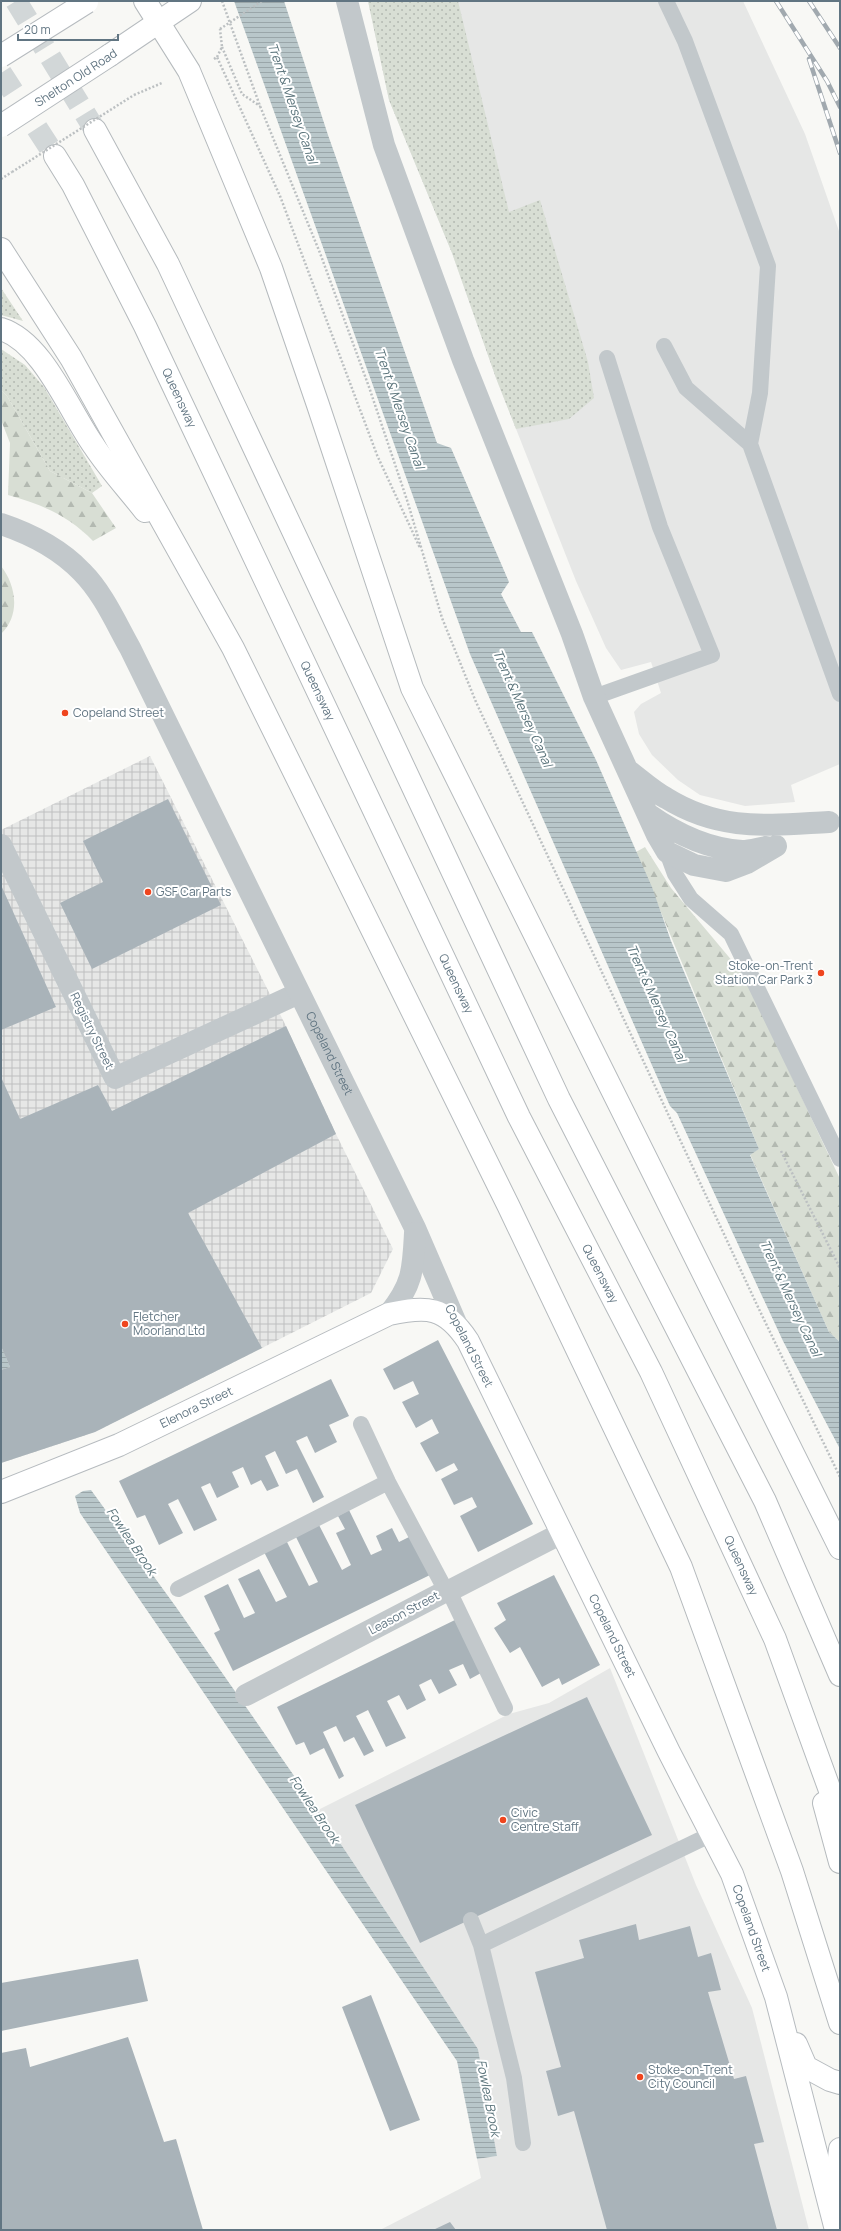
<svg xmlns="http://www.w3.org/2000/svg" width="841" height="2231" font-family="Manrope,sans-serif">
<defs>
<pattern id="industrial-grid" width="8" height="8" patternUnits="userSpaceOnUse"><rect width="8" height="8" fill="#e6e7e6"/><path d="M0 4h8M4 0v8" fill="none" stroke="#bec0c0"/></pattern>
<pattern id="grass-dots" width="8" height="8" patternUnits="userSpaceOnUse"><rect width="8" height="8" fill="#d8ded4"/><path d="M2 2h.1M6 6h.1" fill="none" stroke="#b3b9b1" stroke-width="1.8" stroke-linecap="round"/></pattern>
<pattern id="forest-firs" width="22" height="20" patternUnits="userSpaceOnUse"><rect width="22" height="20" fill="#d8ded4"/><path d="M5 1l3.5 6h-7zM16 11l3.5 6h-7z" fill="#b3b9b1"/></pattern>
<pattern id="water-rules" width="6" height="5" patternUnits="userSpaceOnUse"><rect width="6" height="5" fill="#b9c7ca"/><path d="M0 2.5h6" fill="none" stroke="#9aa6a9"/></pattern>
</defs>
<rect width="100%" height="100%" fill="#f8f8f5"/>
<path fill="#e6e7e6" d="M 368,1 L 743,1 L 805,134 L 840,234 L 840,764 L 791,785 L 795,802 L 745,806 L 700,795 L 678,780 L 652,755 L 639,734 L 634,712 L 641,704 L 661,693 L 651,662 L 621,670 L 606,648 L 576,581 L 496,378 L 452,253 L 389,100 Z
M 610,1668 L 696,1885 L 752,2008 L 809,2230 L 380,2230 L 481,2178 L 477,2159 L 497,2156 L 478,2049 L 318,1810 L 509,1714 L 549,1703 Z"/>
<path fill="url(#industrial-grid)" d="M 150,756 L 286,1026 L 336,1134 L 393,1249 L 371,1293 L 95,1432 L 1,1463 L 1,830 Z"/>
<path fill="url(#grass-dots)" d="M 368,1 L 458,1 L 509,212 L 540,200 L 588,362 L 594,398 L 569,419 L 516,429 L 496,378 L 452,253 L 389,100 Z
M 1,288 L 23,321 L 1,315 Z
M 1,349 L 25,365 L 44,387 L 102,486 L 92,493 L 50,471 L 7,396 L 1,390 Z"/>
<path fill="url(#forest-firs)" d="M 1,390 L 7,396 L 50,471 L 92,493 L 116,528 L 93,541 C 69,516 41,504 8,495 L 10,443 L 1,420 Z
M 1,566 C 16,585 21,615 1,634 Z
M 645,847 L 671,888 L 744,975 L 840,1179 L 840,1342 L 829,1332 L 750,1154 L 759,1149 L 636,852 Z"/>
<path fill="url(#water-rules)" d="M 234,1 L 284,1 L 328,135 L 437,443 L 451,448 L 509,582 L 501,594 L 521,632 L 532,632 L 596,760 L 652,887 L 671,941 L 759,1149 L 750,1155 L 829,1332 L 840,1342 L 840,1449 L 783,1341 L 677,1113 L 670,1106 L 470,654 Z
M 1,1346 L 10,1367 L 1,1370 Z
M 91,1490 L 176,1607 L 318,1810 L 478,2049 L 497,2156 L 477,2159 L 457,2061 L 80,1513 L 75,1496 L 83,1491 Z"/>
<path fill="#a9b3b9" d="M 168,799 L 221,905 L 92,969 L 60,903 L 103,882 L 83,841 Z
M 1,885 L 56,1007 L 1,1030 Z
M 286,1026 L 336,1134 L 188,1213 L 262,1348 L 95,1432 L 1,1463 L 1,1370 L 10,1367 L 1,1346 L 1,1077 L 20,1119 L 98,1085 L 112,1111 Z
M 438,1340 L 533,1524 L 478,1552 L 460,1516 L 477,1507 L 472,1497 L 454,1505 L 441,1479 L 458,1470 L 454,1463 L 436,1472 L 420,1443 L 439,1433 L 432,1419 L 416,1428 L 402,1402 L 419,1394 L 413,1381 L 394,1390 L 383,1369 Z
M 331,1379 L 349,1416 L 329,1425 L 337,1442 L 315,1453 L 307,1436 L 296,1441 L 324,1497 L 313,1503 L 297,1469 L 286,1474 L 275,1451 L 265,1456 L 279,1486 L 267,1491 L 261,1480 L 251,1485 L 243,1467 L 232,1472 L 239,1487 L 217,1498 L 210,1483 L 201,1487 L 217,1520 L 194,1531 L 178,1499 L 168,1504 L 183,1533 L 159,1545 L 145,1515 L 137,1518 L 119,1481 Z
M 349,1510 L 371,1555 L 382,1550 L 376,1536 L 392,1528 L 399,1542 L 411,1536 L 430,1575 L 233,1671 L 214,1633 L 220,1630 L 204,1596 L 228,1584 L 244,1618 L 255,1613 L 238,1579 L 259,1569 L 276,1602 L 287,1597 L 264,1552 L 286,1540 L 309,1586 L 318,1582 L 296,1537 L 319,1525 L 342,1570 L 351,1565 L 336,1533 L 345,1529 L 338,1516 Z
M 554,1575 L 600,1665 L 562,1685 L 559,1678 L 542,1687 L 520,1647 L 510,1653 L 494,1628 L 506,1620 L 497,1603 Z
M 459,1618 L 481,1673 L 470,1679 L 463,1664 L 449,1670 L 457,1685 L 439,1694 L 431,1679 L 419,1685 L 426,1700 L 407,1710 L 399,1695 L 387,1701 L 406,1738 L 386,1747 L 368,1710 L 356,1716 L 374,1751 L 364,1756 L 354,1737 L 344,1742 L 336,1726 L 323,1732 L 344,1776 L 339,1779 L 324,1748 L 310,1755 L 304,1742 L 296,1745 L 277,1707 Z
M 587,1697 L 652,1835 L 420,1943 L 355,1805 Z
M 636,1924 L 639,1940 L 690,1926 L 698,1957 L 711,1953 L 721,1990 L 708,1992 L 734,2079 L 746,2076 L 764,2142 L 754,2144 L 777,2230 L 607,2230 L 574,2111 L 558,2116 L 546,2071 L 561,2067 L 535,1972 L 584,1958 L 579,1940 Z
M 138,1959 L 148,2001 L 1,2031 L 1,1983 Z
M 371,1995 L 420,2120 L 390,2131 L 342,2007 Z
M 128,2037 L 164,2142 L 176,2139 L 203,2230 L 1,2230 L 1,2053 L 26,2048 L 30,2067 Z
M 450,2222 L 456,2230 L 433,2230 Z"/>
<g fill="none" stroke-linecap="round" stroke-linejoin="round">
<path stroke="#d2d7d8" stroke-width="22" stroke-dasharray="22 11" stroke-linecap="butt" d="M 16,1 L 95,130
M 1,73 L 55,156"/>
<g stroke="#b6bbbf" stroke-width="24">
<g id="primary">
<path d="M 110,55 L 190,1"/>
<path id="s2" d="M 1,1492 L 119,1445 L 389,1314 C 427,1306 445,1306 468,1341 L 669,1752 L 732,1874 L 776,1997 L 836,2230"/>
<path d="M 796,2044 L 806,2067 L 830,2080 L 840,2083"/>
<path d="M 838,2203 L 837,2178 L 840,2149"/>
</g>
</g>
<g stroke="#b5babd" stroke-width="24">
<g id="trunk">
<path d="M 145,1 L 189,71 L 271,268 L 318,405 L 412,688 L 840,1548"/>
<path d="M 95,130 L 168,264 L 559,1099 L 765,1501 L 840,1675"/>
<path id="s3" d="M 55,156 L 73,185 L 145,326 L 519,1117 L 651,1372 L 775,1639 L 840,1818"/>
<path d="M 1,249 L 71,358 L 233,648 L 508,1205 L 681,1567 L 792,1871 L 840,2023"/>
<path d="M 1,329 C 43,342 69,411 94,446 C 109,469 128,489 145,511"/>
<path d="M 824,1803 L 840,1862"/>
</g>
</g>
<path stroke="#bcc0c2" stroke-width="2.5" stroke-dasharray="2 2" stroke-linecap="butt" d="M 222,1 L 260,106 L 320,253 L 369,387 L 407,500 L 442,618 L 476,702 L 757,1305 L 840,1477
M 222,47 L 242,94 L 260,106
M 217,57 L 222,47 L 220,29
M 214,59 L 217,57 L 280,196 L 377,455 L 420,548
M 134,95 L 162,83
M 1,179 L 12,172
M 781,1151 L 840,1268"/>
<path stroke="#c2c8cb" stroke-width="16" d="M 666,1 L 685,41 L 768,266 L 760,393 L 750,444
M 664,346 L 686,388 L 750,444 L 840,694
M 594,697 L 712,655 L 660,527 L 607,358
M 667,852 L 675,874 L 691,899 L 731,934 L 840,1159
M 361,1424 L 388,1482 L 446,1591
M 178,1589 L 388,1482
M 449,1591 L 505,1708
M 471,1920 L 481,1945 L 514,2078 L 523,2143
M 481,1945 L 712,1834"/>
<path stroke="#c2c8cb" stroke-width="22" d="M 347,1 L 384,145 L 463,360 L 572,634 L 594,697 L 657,835 L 667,852 L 694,865 L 726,871 L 747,863 L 776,846
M 629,771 C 641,780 653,791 666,798 C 721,832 768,825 829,822
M 648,814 C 675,833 708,849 742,851 C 750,851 759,848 766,847
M 1,845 L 115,1078 L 299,993
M 246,1695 L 446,1591 L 449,1591 L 562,1533"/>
<g stroke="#c2c8cb" stroke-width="22">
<path id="s1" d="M 1,524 C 31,534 60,549 82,572 C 103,593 116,623 130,648 L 415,1228 L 456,1323"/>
<path d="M 389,1314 C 413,1284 413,1270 415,1233"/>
</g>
<use href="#primary" stroke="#fff" stroke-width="22"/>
<use href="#trunk" stroke="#fff" stroke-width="22"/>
<g stroke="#a1a9af" stroke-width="4.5">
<path id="rail" d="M 776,1 L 827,81 L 840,107
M 809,1 L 840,48
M 809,59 L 840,153"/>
</g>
<use href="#rail" stroke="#fff" stroke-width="3" stroke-dasharray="9" stroke-linecap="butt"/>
<g stroke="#b6bbbf" stroke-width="24" stroke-linecap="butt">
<path id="primary-bridge" d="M 1,56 L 87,2
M 1,126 L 110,55"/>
</g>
<path stroke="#bcc0c2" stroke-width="2.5" stroke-dasharray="2 2" stroke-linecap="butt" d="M 220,29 L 262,1
M 12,172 L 134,95"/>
<use href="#primary-bridge" stroke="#fff" stroke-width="22"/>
</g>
<g fill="#ef451e" stroke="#fff" stroke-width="1.5">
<circle cx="65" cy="713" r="4"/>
<circle cx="148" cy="892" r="4"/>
<circle cx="821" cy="973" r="4"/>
<circle cx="125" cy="1324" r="4"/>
<circle cx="503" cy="1820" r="4"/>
<circle cx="640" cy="2077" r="4"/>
</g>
<g text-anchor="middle" stroke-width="4" stroke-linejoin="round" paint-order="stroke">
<g font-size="12" fill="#617582" stroke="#fff">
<text transform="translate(76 78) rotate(-33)" y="4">Shelton Old Road</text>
<text dy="4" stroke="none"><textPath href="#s3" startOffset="272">Queensway</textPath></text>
<text dy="4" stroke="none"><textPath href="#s3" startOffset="596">Queensway</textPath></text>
<text dy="4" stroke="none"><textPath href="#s3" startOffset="920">Queensway</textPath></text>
<text transform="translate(92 1031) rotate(64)" y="4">Registry Street</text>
<text dy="4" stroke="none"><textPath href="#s1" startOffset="637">Copeland Street</textPath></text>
<text dy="4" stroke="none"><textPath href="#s3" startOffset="1244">Queensway</textPath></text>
<text transform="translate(469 1346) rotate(63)" y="4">Copeland Street</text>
<text dy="4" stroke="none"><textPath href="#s2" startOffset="213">Elenora Street</textPath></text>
<text dy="4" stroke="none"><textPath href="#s3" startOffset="1568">Queensway</textPath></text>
<text transform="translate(404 1613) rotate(-28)" y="4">Leason Street</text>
<text dy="4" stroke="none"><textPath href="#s2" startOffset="847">Copeland Street</textPath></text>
<text dy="4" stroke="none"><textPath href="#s2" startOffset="1171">Copeland Street</textPath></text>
</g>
<g font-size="12" fill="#617582" stroke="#fff" text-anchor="start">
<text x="73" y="717">Copeland Street</text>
<text x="156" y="896">GSF Car Parts</text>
<text x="813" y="970" text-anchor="end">Stoke-on-Trent<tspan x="813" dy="14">Station Car Park 3</tspan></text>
<text x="133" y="1321">Fletcher<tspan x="133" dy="14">Moorland Ltd</tspan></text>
<text x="511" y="1817">Civic<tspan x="511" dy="14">Centre Staff</tspan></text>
<text x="648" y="2074">Stoke-on-Trent<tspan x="648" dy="14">City Council</tspan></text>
</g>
<g font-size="13" font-style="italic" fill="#5c757c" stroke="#fff">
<text transform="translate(293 103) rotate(71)" y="5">Trent &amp; Mersey Canal</text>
<text transform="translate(400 408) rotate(71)" y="5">Trent &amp; Mersey Canal</text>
<text transform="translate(523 708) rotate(66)" y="5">Trent &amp; Mersey Canal</text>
<text transform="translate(657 1003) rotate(66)" y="5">Trent &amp; Mersey Canal</text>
<text transform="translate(791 1298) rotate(65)" y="5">Trent &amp; Mersey Canal</text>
<text transform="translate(132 1541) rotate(56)" y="5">Fowlea Brook</text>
<text transform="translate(315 1809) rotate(56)" y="5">Fowlea Brook</text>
<text transform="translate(489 2098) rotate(79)" y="5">Fowlea Brook</text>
</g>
</g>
<rect width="841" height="2231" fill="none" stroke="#617582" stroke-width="4"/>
<path d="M18 34v6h100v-6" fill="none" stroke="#617582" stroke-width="2"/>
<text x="24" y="34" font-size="12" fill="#617582" stroke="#ffffff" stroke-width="3" paint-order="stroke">20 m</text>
</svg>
